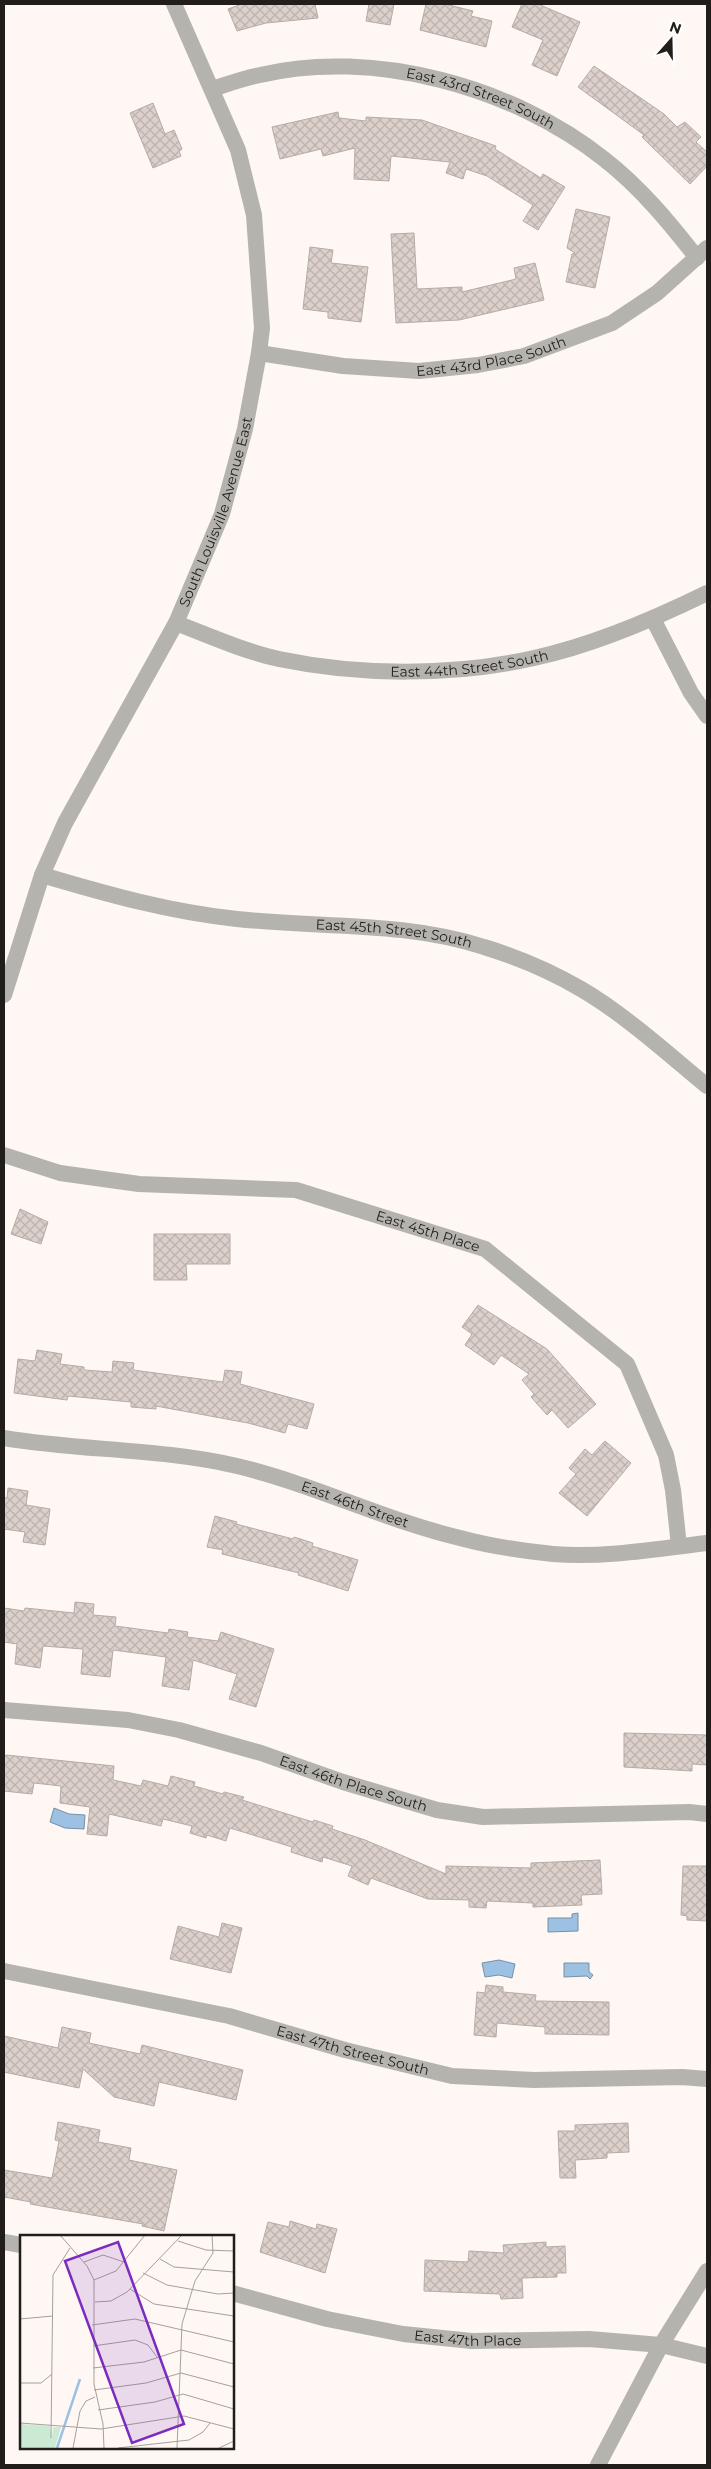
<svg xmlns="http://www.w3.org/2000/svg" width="711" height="2469" font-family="Montserrat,sans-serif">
<defs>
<pattern id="building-cross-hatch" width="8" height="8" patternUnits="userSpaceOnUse" patternTransform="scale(1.25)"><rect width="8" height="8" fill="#dcd0cb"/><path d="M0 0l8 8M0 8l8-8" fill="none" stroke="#bcb2ae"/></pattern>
</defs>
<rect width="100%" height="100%" fill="#fef7f3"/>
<path fill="#9cc1e2" stroke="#7790a6" d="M 54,1808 L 69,1814 L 85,1815 L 84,1829 L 65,1828 L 50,1822 Z
M 578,1913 L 578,1931 L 548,1932 L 548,1918 L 572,1918 L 572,1914 Z
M 499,1960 L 515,1964 L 512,1978 L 499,1975 L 485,1977 L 482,1963 Z
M 564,1963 L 589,1963 L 589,1972 L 593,1975 L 590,1979 L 587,1976 L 564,1977 Z"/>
<path fill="url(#building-cross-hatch)" stroke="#b6aba5" d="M 242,4 L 315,4 L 318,18 L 266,23 L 237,31 L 228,9 Z
M 369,4 L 394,4 L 390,25 L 366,21 Z
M 426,4 L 445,4 L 473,11 L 471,16 L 492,21 L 486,47 L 420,30 Z
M 522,4 L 538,4 L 580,22 L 557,76 L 532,65 L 543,40 L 512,27 Z
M 594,66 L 664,114 L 677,127 L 685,122 L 701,137 L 696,142 L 707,152 L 707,166 L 690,184 L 642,137 L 644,135 L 578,87 Z
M 153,103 L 165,134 L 174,130 L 182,149 L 179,151 L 181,156 L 153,168 L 130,113 Z
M 338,112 L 339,118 L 366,121 L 366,117 L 422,120 L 496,146 L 495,149 L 541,178 L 543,174 L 565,187 L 538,230 L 523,221 L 533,205 L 487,176 L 466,169 L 463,179 L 446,173 L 450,162 L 391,156 L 389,181 L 354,179 L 355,148 L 323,156 L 321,149 L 280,159 L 272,127 Z
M 576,209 L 610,217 L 595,288 L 566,282 L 572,254 L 575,253 L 567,248 Z
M 414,233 L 417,289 L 462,287 L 462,292 L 516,279 L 514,268 L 535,263 L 544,300 L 459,320 L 396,323 L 391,234 Z
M 310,247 L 333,250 L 331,263 L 368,267 L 361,322 L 328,318 L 328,312 L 303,309 Z
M 20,1209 L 48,1222 L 41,1244 L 11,1234 Z
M 154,1234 L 230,1234 L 230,1264 L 186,1264 L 187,1280 L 154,1280 Z
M 478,1305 L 547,1349 L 596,1404 L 568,1428 L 552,1410 L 547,1415 L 531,1397 L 534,1394 L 522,1380 L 529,1374 L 501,1355 L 494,1365 L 465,1345 L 472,1334 L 462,1327 Z
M 37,1350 L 62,1354 L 60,1364 L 84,1367 L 84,1370 L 112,1372 L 113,1361 L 134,1363 L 133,1370 L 223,1382 L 225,1370 L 242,1372 L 240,1384 L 314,1404 L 307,1429 L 288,1424 L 285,1433 L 248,1423 L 156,1406 L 156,1409 L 131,1407 L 131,1402 L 68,1396 L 67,1400 L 14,1393 L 18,1359 L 35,1361 Z
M 605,1441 L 631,1463 L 587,1516 L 559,1493 L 576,1474 L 569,1468 L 585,1449 L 592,1455 Z
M 8,1488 L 28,1491 L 26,1505 L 50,1509 L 45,1545 L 23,1542 L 25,1532 L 4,1529 L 4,1498 L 7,1498 Z
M 215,1516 L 237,1522 L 236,1524 L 293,1539 L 294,1537 L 313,1543 L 312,1546 L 358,1560 L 348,1591 L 298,1575 L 299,1573 L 222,1554 L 223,1550 L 207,1547 Z
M 75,1602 L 94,1604 L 93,1615 L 116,1617 L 115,1626 L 168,1633 L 169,1629 L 188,1632 L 187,1637 L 218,1641 L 221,1632 L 274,1649 L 256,1707 L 229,1699 L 237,1674 L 193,1660 L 189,1690 L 162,1686 L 166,1657 L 113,1650 L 110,1677 L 81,1674 L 83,1649 L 43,1646 L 40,1668 L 15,1664 L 17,1644 L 4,1642 L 4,1608 L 24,1611 L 25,1608 L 74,1613 Z
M 624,1733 L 707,1735 L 707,1765 L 692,1764 L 692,1771 L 624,1767 Z
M 6,1755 L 114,1766 L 113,1780 L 141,1786 L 143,1780 L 168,1786 L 171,1776 L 195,1782 L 194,1786 L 223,1794 L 224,1792 L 244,1797 L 242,1800 L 313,1822 L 314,1820 L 333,1826 L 332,1829 L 365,1840 L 446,1874 L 446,1866 L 531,1868 L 531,1863 L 600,1860 L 602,1894 L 581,1895 L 582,1905 L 533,1907 L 533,1903 L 487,1901 L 486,1908 L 469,1907 L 469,1900 L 428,1899 L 371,1878 L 368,1885 L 348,1876 L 352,1866 L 323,1857 L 322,1862 L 291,1852 L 292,1847 L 230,1828 L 226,1841 L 207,1835 L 206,1838 L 190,1833 L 192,1826 L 163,1819 L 161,1826 L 109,1814 L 107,1836 L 87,1834 L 90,1807 L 60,1803 L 61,1786 L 34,1783 L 32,1794 L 4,1791 L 4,1757 Z
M 683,1866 L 706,1866 L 707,1921 L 687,1920 L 687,1916 L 681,1915 Z
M 222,1923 L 242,1928 L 231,1973 L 170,1959 L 178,1926 L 219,1937 Z
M 486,1985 L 503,1987 L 503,1992 L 536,1995 L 535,2001 L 609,2002 L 609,2035 L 545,2034 L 545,2027 L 497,2023 L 496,2037 L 474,2035 L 477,1992 L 485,1993 Z
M 62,2027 L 91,2033 L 89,2043 L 140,2054 L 142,2045 L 243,2070 L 236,2100 L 159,2082 L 154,2106 L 114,2097 L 83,2069 L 79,2088 L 4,2072 L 4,2036 L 58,2048 Z
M 58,2122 L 100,2130 L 98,2142 L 131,2148 L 129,2160 L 177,2170 L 164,2231 L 142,2226 L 143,2224 L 30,2204 L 31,2202 L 4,2197 L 4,2170 L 52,2178 L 59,2141 L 55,2140 Z
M 628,2123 L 629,2152 L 607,2153 L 607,2158 L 575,2160 L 576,2178 L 560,2178 L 558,2131 L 575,2131 L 575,2125 Z
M 290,2221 L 316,2229 L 317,2224 L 337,2229 L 325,2273 L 260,2252 L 268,2222 L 289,2227 Z
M 546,2242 L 546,2247 L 565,2246 L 566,2273 L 557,2273 L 557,2277 L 522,2278 L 523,2298 L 501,2299 L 500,2294 L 424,2291 L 425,2260 L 468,2262 L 469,2251 L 504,2253 L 503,2245 Z"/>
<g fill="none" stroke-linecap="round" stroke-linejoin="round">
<g stroke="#b4b3ae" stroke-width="16">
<path id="s1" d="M 212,89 C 228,84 244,78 260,75 C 373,48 514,87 604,159 C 640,187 669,222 697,258"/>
<path id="s2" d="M 259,353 L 343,366 L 419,371 L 478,365 L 524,356 L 612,323 L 657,293 L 707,248"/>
<path d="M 653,619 L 691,693 L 707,716"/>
<path id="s3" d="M 176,623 C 210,636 243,651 279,659 C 360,676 454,676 534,658 C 594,645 652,620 707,593"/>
<path id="s4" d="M 42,875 C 106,894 170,912 237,919 C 319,928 405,921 484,947 C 517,957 552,972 581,989 C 624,1014 668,1054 707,1086"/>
<path id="s5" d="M 4,995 L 42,875 L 65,823 L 176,623 L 222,514 L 245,429 L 259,353 L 262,328 L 254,215 L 238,150 L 174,4"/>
<path id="s6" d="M 4,1155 L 60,1173 L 139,1184 L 296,1190 L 485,1249 L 627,1364 L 666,1455 L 673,1490 L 679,1546"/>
<path id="s7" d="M 4,1438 C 81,1451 160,1448 237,1466 C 313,1484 384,1520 460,1538 C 490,1546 522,1551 553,1554 C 604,1558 657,1549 707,1543"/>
<path id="s8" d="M 4,1710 L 128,1720 L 179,1730 L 261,1753 L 343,1782 L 437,1810 L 483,1817 L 689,1812 L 707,1814"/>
<path id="s9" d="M 4,1971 L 229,2016 L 345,2050 L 452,2076 L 534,2080 L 682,2077 L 707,2079"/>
<path d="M 4,2242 L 21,2245"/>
<path id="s10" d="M 232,2293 L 327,2319 L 403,2334 L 472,2341 L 589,2339 L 661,2345 L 707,2356"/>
<path d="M 598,2465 L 661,2345 L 707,2271"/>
</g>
</g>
<g text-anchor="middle" stroke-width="4" stroke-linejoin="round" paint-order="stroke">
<g font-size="14" fill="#211d1b" stroke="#fff">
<text dy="5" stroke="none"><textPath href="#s1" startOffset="276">East 43rd Street South</textPath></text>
<text dy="5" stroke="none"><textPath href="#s2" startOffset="235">East 43rd Place South</textPath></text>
<text dy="5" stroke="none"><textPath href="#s5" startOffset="530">South Louisville Avenue East</textPath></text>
<text dy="5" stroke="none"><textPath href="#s3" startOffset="301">East 44th Street South</textPath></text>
<text dy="5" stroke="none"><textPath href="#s4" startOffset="358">East 45th Street South</textPath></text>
<text dy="5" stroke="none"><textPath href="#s6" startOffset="434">East 45th Place</textPath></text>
<text dy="5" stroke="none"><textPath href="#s7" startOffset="359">East 46th Street</textPath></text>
<text dy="5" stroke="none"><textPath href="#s8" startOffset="359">East 46th Place South</textPath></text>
<text dy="5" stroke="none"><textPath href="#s9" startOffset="358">East 47th Street South</textPath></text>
<text dy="5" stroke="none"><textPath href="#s10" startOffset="241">East 47th Place</textPath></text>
</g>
</g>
<g transform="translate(20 2235)">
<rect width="214" height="214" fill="#fef7f3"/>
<path d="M 0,189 L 30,191 L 32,203 L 33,192 L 41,192 L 35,213 L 0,213 Z" fill="#cbead4"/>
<path fill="none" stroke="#9cc1e2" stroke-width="2.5" d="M 37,213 L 60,144"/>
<path fill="none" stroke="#a6a09d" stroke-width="1" d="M 40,0 L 67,31 L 74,45 L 74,149 L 83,189 L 84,213M 158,6 L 186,15 L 214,16M 140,24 L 154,32 L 214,37M 64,27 L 83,20 L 104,27M 123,38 L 147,50 L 198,59 L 214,58M 74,45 L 96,36 L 125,0M 110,54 L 134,69 L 214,81M 75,67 L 91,66 L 107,57 L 162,0M 0,84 L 33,81M 72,90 L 115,84 L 214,107M 73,111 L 115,105 L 128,110 L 137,122M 73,133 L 124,127 L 161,115 L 214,129M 0,148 L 21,148 L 32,139M 74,155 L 126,148 L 161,138 L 214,152M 78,175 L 135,167 L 163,159 L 214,174M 0,188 L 81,194 L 164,181 L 214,194M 31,203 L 33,40 L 50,13M 53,213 L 60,176 L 66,166 L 75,162M 98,213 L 169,205 L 183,197 L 190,188M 157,213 L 162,89 L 175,46 L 193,18 L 192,0M 199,213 L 214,206"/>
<path fill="#7b2cbf" fill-opacity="0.15" stroke="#7b2cbf" stroke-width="2.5" d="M 98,7 L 164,189 L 112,208 L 45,26 Z"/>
<rect width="214" height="214" fill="none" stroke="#211d1b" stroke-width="2.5"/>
</g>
<rect width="711" height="2469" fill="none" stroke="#211d1b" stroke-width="10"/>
<g transform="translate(671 40) rotate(20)" stroke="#ffffff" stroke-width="4" paint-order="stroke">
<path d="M0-4L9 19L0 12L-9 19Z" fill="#211d1b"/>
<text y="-8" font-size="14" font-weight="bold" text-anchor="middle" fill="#211d1b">N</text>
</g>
</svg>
